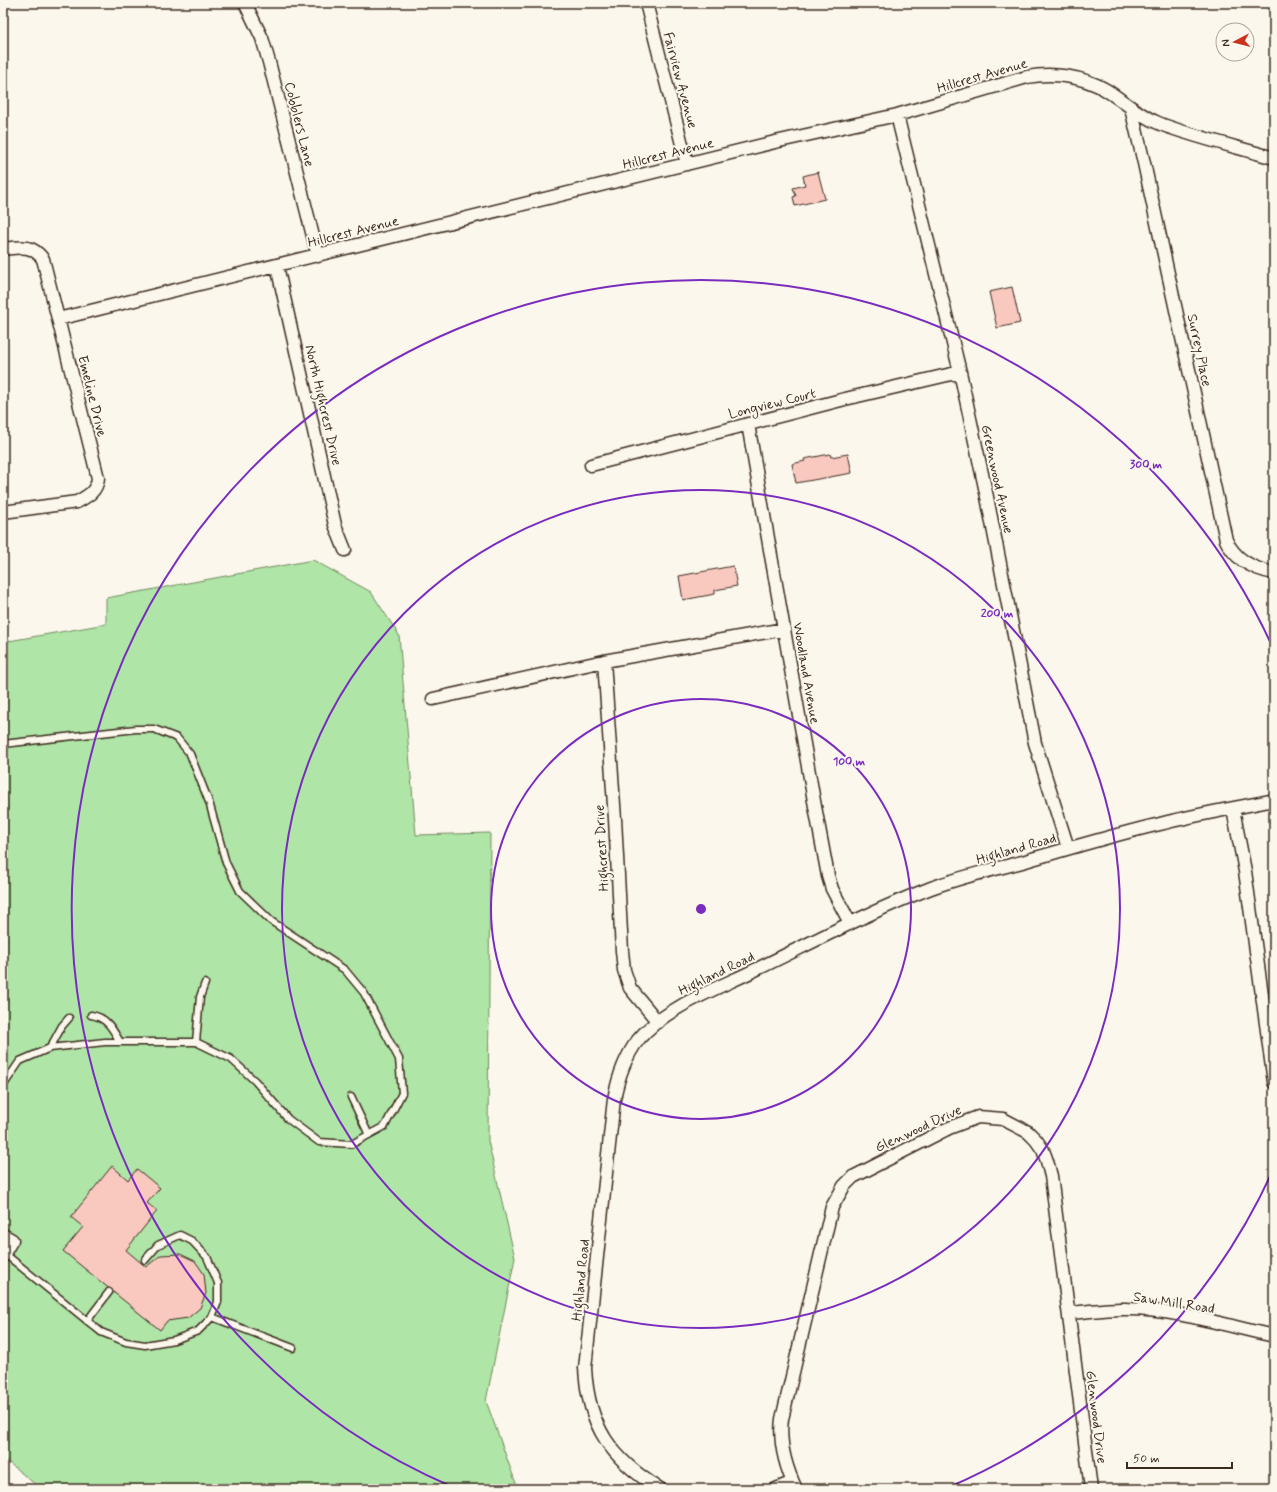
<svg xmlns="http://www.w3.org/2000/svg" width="1277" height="1492" font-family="Mynerve,sans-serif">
<rect width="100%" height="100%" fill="#fbf7ec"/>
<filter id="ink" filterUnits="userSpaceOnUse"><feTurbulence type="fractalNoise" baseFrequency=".025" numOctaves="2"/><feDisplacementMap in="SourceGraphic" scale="8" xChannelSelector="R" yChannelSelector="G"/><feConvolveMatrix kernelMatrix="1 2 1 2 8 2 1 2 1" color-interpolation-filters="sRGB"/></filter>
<g filter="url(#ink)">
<path fill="#afe5a7" stroke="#758862" d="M 313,560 L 371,592 L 399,635 L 416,835 L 490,833 L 488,1141 L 515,1258 L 486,1401 L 518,1489 L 41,1489 L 3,1458 L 3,642 L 106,624 L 106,598 Z"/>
<path fill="#f9c9c0" stroke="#3b2a1e" d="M 818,172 L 825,199 L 795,206 L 793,197 L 796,196 L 793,188 L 805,185 L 803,176 Z
M 1012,287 L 1020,323 L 997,328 L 989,292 Z
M 830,454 L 831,457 L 848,454 L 852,473 L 796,483 L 792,464 L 805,461 L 804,459 Z
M 733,566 L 737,586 L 715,590 L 715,594 L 683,600 L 679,576 Z
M 112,1166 L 128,1180 L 137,1169 L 160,1188 L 147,1203 L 157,1211 L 126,1250 L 146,1267 L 161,1255 L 180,1254 L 195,1261 L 204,1274 L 206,1293 L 200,1308 L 188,1318 L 167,1321 L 160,1330 L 63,1251 L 83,1227 L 71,1217 Z"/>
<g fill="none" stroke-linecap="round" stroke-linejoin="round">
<g stroke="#3b2a1e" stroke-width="9">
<path id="lane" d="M 3,744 L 136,729 L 154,729 L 177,738 L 190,754 L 209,802 L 226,863 L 240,891 L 271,921 L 345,970 L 364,993 L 399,1059 L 402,1093 L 385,1126 L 352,1144 L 319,1142 L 288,1119 L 255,1081 L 231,1059 L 196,1042 L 105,1042 L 50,1048 L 20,1061 L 3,1086
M 91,1015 C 107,1017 113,1030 120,1042
M 196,1042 L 200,997 L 205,983
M 50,1048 L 62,1026 L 69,1018
M 351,1097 L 369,1135
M 4,1253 L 101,1332 L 126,1342 L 145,1345 L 174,1340 L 198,1331 L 212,1317 L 218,1302 L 218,1283 L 207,1257 L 192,1241 L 180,1235 L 158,1245 L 145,1260
M 212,1317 L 293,1348
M 87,1321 L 109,1292"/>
</g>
<g stroke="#3b2a1e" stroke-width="15">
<path id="street" d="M 245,3 L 262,38 L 269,62 L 318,256
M 646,3 L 687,164
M 1131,108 L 1144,163 L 1226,540 C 1235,560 1253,569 1274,573
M 897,115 L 960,372 L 987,497 L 1035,743 L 1068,848
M 3,249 C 20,247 32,244 43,259 L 98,478 C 97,491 88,496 77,502 L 3,512
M 277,266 L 335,525 L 345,550
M 58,319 L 775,142 L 897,115 L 1027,77 C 1052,72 1083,76 1106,90 C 1125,102 1141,117 1163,125 C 1199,138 1237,147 1274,158
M 748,424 L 814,801 L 828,876 L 832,889 L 850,923
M 591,465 L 845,399 L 960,372
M 604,661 L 615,819 L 622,951 L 624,970 L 630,988 L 658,1022
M 433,699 L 604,661 L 784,629
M 1233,809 L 1245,871 L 1274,1082
M 3,1235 L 12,1240 L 3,1255
M 1069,1313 C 1088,1312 1107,1308 1127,1309 C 1173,1309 1228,1326 1274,1336
M 660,1489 C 611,1459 588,1426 585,1368 L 614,1099 C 618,1078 625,1057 638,1040 C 665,1007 719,988 757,969 C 815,941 871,911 931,888 C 960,877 992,870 1022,862 C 1067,849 1113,835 1160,824 C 1197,814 1236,808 1274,800
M 776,1489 L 793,1482
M 796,1489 C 786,1468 779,1442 782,1419 L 832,1207 L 844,1186 L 853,1177 L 949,1128 L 978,1117 L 1003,1119 L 1028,1132 L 1036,1140 L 1043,1150 L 1047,1161 L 1051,1176 L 1091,1489"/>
</g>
<use href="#lane" stroke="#fbf7ec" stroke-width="6"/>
<use href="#street" stroke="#fbf7ec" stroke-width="12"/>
</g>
</g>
<g fill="none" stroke="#7b2cbf" stroke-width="2">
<circle cx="701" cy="909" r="210"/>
<circle cx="701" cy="909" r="419"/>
<path d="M1273 1170A629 629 0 0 1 947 1488M455 1488A629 629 0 1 1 1273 648"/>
</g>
<g text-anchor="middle" stroke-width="4" stroke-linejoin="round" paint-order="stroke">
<g font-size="14" fill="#3b2a1e" stroke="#fbf7ec">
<text transform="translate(982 75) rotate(-16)" y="5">Hillcrest Avenue</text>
<text transform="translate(681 80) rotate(75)" y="5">Fairview Avenue</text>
<text transform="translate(300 124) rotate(76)" y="5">Cobblers Lane</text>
<text transform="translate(668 153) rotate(-14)" y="5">Hillcrest Avenue</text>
<text transform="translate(353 231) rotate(-14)" y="5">Hillcrest Avenue</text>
<text transform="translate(1200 350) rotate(78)" y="5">Surrey Place</text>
<text transform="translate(93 396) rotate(76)" y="5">Emeline Drive</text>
<text transform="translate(772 403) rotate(-14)" y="5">Longview Court</text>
<text transform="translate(324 405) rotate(77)" y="5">North Highcrest Drive</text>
<text transform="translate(998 479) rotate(78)" y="5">Greenwood Avenue</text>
<text transform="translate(807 673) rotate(80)" y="5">Woodland Avenue</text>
<text transform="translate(601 848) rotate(-93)" y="5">Highcrest Drive</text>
<text transform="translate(1016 848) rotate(-16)" y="5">Highland Road</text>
<text transform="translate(716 973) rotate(-26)" y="5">Highland Road</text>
<text transform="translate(918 1128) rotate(-25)" y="5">Glenwood Drive</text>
<text transform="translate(580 1280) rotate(-84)" y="5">Highland Road</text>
<text transform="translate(1174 1302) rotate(9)" y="5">Saw Mill Road</text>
<text transform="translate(1097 1417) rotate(83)" y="5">Glenwood Drive</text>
</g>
</g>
<circle cx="701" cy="909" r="6" fill="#7b2cbf" stroke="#fbf7ec" stroke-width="2"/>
<g font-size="12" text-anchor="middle" font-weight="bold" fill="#7b2cbf" stroke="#fbf7ec" stroke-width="4" stroke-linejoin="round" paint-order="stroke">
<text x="1146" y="468">300 m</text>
<text x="997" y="617">200 m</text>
<text x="849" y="765">100 m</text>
</g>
<rect width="1277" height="1492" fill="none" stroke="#fbf7ec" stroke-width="16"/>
<rect x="8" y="8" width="1261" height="1476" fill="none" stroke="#3b2a1e" stroke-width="1.5" filter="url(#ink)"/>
<g transform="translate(1235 42) rotate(263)"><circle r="19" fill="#fbf7ec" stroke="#aea59a"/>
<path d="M0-3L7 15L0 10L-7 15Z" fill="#c8321e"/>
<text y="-6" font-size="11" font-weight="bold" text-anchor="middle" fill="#3b2a1e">N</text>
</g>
<path d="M1127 1462v6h105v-6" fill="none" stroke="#3b2a1e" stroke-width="2"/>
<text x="1133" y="1462" font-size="12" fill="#3b2a1e" stroke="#fbf7ec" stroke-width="3" paint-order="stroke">50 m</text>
</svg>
